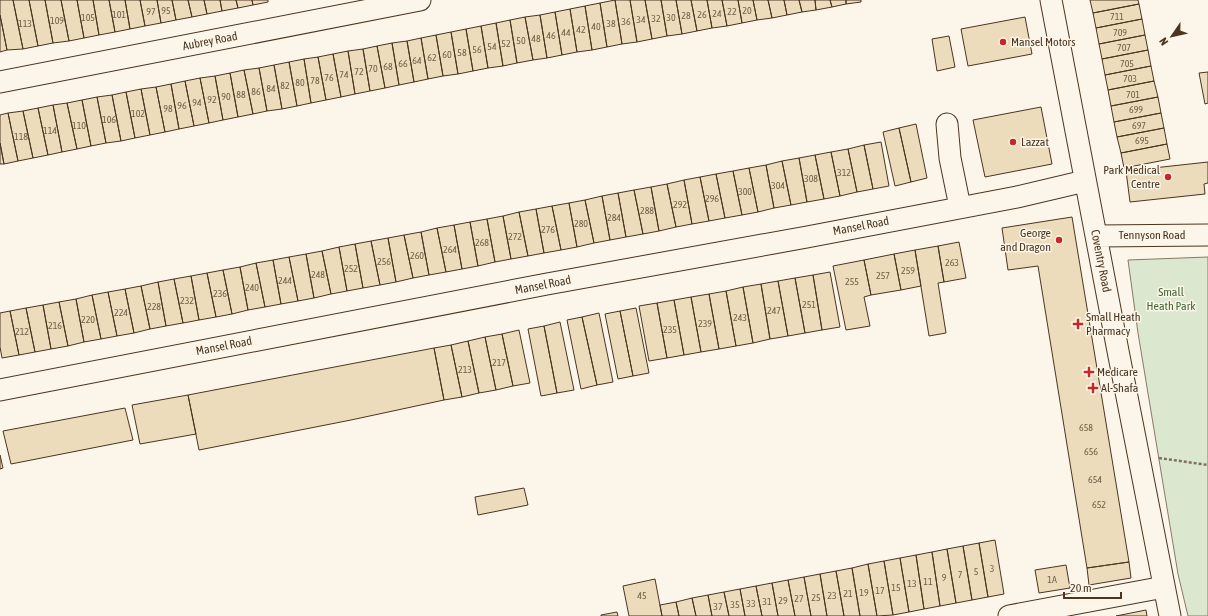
<svg xmlns="http://www.w3.org/2000/svg" width="1208" height="616" font-family="'Asap Condensed',sans-serif">
<rect width="100%" height="100%" fill="#fbf6e9"/>
<path fill="#dce7d0" stroke="#887966" d="M 1208,257 L 1208,616 L 1188,616 L 1178,574 L 1138,333 L 1128,260 Z"/>
<path fill="#ecdcbc" stroke="#4a3520" d="M 0,0 L 13,0 L 23,49 L 7,50 L 0,15 Z
M 13,0 L 29,0 L 38,46 L 23,49 Z
M 29,0 L 45,0 L 53,43 L 38,46 Z
M 45,0 L 61,0 L 69,41 L 53,43 Z
M 61,0 L 77,0 L 84,38 L 69,41 Z
M 77,0 L 93,0 L 99,35 L 84,38 Z
M 93,0 L 109,0 L 115,32 L 99,35 Z
M 109,0 L 125,0 L 130,29 L 115,32 Z
M 125,0 L 140,0 L 145,26 L 130,29 Z
M 140,0 L 157,0 L 161,23 L 145,26 Z
M 157,0 L 172,0 L 176,20 L 161,23 Z
M 172,0 L 188,0 L 192,17 L 176,20 Z
M 188,0 L 204,0 L 207,14 L 192,17 Z
M 204,0 L 220,0 L 222,11 L 207,14 Z
M 220,0 L 236,0 L 238,8 L 222,11 Z
M 236,0 L 252,0 L 253,5 L 238,8 Z
M 252,0 L 268,0 L 268,2 L 253,5 Z
M 615,0 L 622,44 L 607,47 L 600,3 Z
M 615,0 L 630,0 L 637,42 L 622,44 Z
M 630,0 L 645,0 L 652,39 L 637,42 Z
M 645,0 L 661,0 L 667,36 L 652,39 Z
M 661,0 L 676,0 L 682,34 L 667,36 Z
M 676,0 L 691,0 L 697,31 L 682,34 Z
M 691,0 L 707,0 L 712,28 L 697,31 Z
M 707,0 L 722,0 L 727,26 L 712,28 Z
M 722,0 L 738,0 L 742,23 L 727,26 Z
M 738,0 L 753,0 L 757,20 L 742,23 Z
M 753,0 L 768,0 L 772,18 L 757,20 Z
M 768,0 L 784,0 L 787,15 L 772,18 Z
M 784,0 L 799,0 L 802,12 L 787,15 Z
M 799,0 L 815,0 L 816,10 L 802,12 Z
M 815,0 L 830,0 L 832,7 L 816,10 Z
M 830,0 L 846,0 L 846,4 L 832,7 Z
M 846,0 L 861,0 L 861,2 L 846,4 Z
M 1090,0 L 1138,0 L 1139,4 L 1093,13 Z
M 600,3 L 607,47 L 592,50 L 585,6 Z
M 1139,4 L 1142,19 L 1096,28 L 1093,13 Z
M 585,6 L 592,50 L 577,52 L 570,9 Z
M 570,9 L 577,52 L 562,55 L 555,12 Z
M 555,12 L 562,55 L 547,58 L 540,15 Z
M 0,15 L 7,50 L 0,52 Z
M 540,15 L 547,58 L 533,60 L 525,17 Z
M 525,17 L 533,60 L 517,63 L 510,20 Z
M 1025,17 L 1032,54 L 968,66 L 961,29 Z
M 1142,19 L 1145,35 L 1099,44 L 1096,28 Z
M 510,20 L 517,63 L 503,66 L 496,23 Z
M 496,23 L 503,66 L 488,68 L 481,26 Z
M 481,26 L 488,68 L 473,71 L 466,29 Z
M 466,29 L 473,71 L 458,74 L 451,32 Z
M 451,32 L 458,74 L 443,76 L 436,35 Z
M 436,35 L 443,76 L 428,79 L 421,38 Z
M 1145,35 L 1148,50 L 1102,59 L 1099,44 Z
M 949,36 L 955,67 L 937,71 L 932,39 Z
M 421,38 L 428,79 L 414,82 L 407,41 Z
M 407,41 L 414,82 L 399,85 L 392,43 Z
M 392,43 L 399,85 L 385,88 L 377,46 Z
M 377,46 L 385,88 L 370,91 L 363,49 Z
M 363,49 L 370,91 L 355,94 L 348,51 Z
M 1148,50 L 1151,66 L 1105,75 L 1102,59 Z
M 348,51 L 355,94 L 341,97 L 333,54 Z
M 333,54 L 341,97 L 326,100 L 318,57 Z
M 318,57 L 326,100 L 311,103 L 304,59 Z
M 304,59 L 311,103 L 297,106 L 289,62 Z
M 289,62 L 297,106 L 282,109 L 274,65 Z
M 274,65 L 282,109 L 267,111 L 259,68 Z
M 1151,66 L 1154,81 L 1108,90 L 1105,75 Z
M 259,68 L 267,111 L 253,114 L 244,70 Z
M 244,70 L 253,114 L 238,117 L 230,73 Z
M 1208,72 L 1208,103 L 1205,104 L 1199,73 Z
M 230,73 L 238,117 L 223,120 L 215,76 Z
M 215,76 L 223,120 L 209,123 L 200,78 Z
M 200,78 L 209,123 L 194,126 L 185,81 Z
M 185,81 L 194,126 L 179,129 L 171,84 Z
M 1154,81 L 1158,97 L 1111,106 L 1108,90 Z
M 171,84 L 179,129 L 165,132 L 156,87 Z
M 156,87 L 165,132 L 150,135 L 141,89 Z
M 141,89 L 150,135 L 135,138 L 126,92 Z
M 126,92 L 135,138 L 121,141 L 112,95 Z
M 112,95 L 121,141 L 106,143 L 97,97 Z
M 97,97 L 106,143 L 91,146 L 82,100 Z
M 1158,97 L 1161,113 L 1114,122 L 1111,106 Z
M 82,100 L 91,146 L 77,149 L 67,103 Z
M 67,103 L 77,149 L 62,152 L 53,105 Z
M 53,105 L 62,152 L 48,155 L 38,108 Z
M 1041,107 L 1052,164 L 985,177 L 973,120 Z
M 38,108 L 48,155 L 33,158 L 23,111 Z
M 23,111 L 33,158 L 18,161 L 8,113 Z
M 8,113 L 18,161 L 4,164 L 0,143 L 0,115 Z
M 1161,113 L 1164,128 L 1117,137 L 1114,122 Z
M 916,124 L 927,178 L 911,182 L 899,128 Z
M 899,128 L 911,182 L 895,186 L 883,132 Z
M 1164,128 L 1167,144 L 1121,153 L 1117,137 Z
M 881,142 L 889,186 L 873,189 L 864,145 Z
M 0,143 L 4,164 L 0,164 Z
M 1167,144 L 1170,159 L 1124,168 L 1121,153 Z
M 864,145 L 873,189 L 857,192 L 848,149 Z
M 848,149 L 857,192 L 840,196 L 831,152 Z
M 831,152 L 840,196 L 824,199 L 815,155 Z
M 815,155 L 824,199 L 807,202 L 799,158 Z
M 799,158 L 807,202 L 791,205 L 782,161 Z
M 782,161 L 791,205 L 774,208 L 766,165 Z
M 1208,162 L 1208,183 L 1204,184 L 1205,194 L 1130,202 L 1126,171 Z
M 766,165 L 774,208 L 758,212 L 749,168 Z
M 749,168 L 758,212 L 742,215 L 733,171 Z
M 733,171 L 742,215 L 725,218 L 716,174 Z
M 716,174 L 725,218 L 709,221 L 700,177 Z
M 700,177 L 709,221 L 692,224 L 684,180 Z
M 684,180 L 692,224 L 676,227 L 667,184 Z
M 667,184 L 676,227 L 659,231 L 651,187 Z
M 651,187 L 659,231 L 643,234 L 634,190 Z
M 634,190 L 643,234 L 626,237 L 618,193 Z
M 618,193 L 626,237 L 610,240 L 602,196 Z
M 602,196 L 610,240 L 594,243 L 585,200 Z
M 585,200 L 594,243 L 577,247 L 569,203 Z
M 569,203 L 577,247 L 561,250 L 552,206 Z
M 552,206 L 561,250 L 544,253 L 536,209 Z
M 536,209 L 544,253 L 528,256 L 519,212 Z
M 519,212 L 528,256 L 511,259 L 503,216 Z
M 503,216 L 511,259 L 495,262 L 487,219 Z
M 1072,217 L 1129,562 L 1087,568 L 1038,266 L 1008,270 L 1002,228 Z
M 487,219 L 495,262 L 478,266 L 470,222 Z
M 470,222 L 478,266 L 462,269 L 454,225 Z
M 454,225 L 462,269 L 446,272 L 437,228 Z
M 437,228 L 446,272 L 429,275 L 421,232 Z
M 421,232 L 429,275 L 413,278 L 404,235 Z
M 404,235 L 413,278 L 396,282 L 388,238 Z
M 388,238 L 396,282 L 380,285 L 371,241 Z
M 371,241 L 380,285 L 363,288 L 355,244 Z
M 959,242 L 966,278 L 944,282 L 938,246 Z
M 355,244 L 363,288 L 347,291 L 339,247 Z
M 938,246 L 944,282 L 938,283 L 946,333 L 929,336 L 915,250 Z
M 339,247 L 347,291 L 331,294 L 322,251 Z
M 915,250 L 921,286 L 901,290 L 894,254 Z
M 322,251 L 331,294 L 314,298 L 306,254 Z
M 306,254 L 314,298 L 298,301 L 289,257 Z
M 894,254 L 901,290 L 871,295 L 864,260 Z
M 289,257 L 298,301 L 281,304 L 273,260 Z
M 273,260 L 281,304 L 265,307 L 256,263 Z
M 864,260 L 871,295 L 864,297 L 870,326 L 846,330 L 833,266 Z
M 256,263 L 265,307 L 248,310 L 240,267 Z
M 240,267 L 248,310 L 232,314 L 223,270 Z
M 223,270 L 232,314 L 216,317 L 207,273 Z
M 830,272 L 840,327 L 822,330 L 813,275 Z
M 207,273 L 216,317 L 199,320 L 191,276 Z
M 813,275 L 822,330 L 805,333 L 795,278 Z
M 191,276 L 199,320 L 183,323 L 174,279 Z
M 795,278 L 805,333 L 788,336 L 778,281 Z
M 174,279 L 183,323 L 166,326 L 158,282 Z
M 778,281 L 788,336 L 770,339 L 761,284 Z
M 158,282 L 166,326 L 150,329 L 141,286 Z
M 761,284 L 770,339 L 753,343 L 743,287 Z
M 141,286 L 150,329 L 134,333 L 125,289 Z
M 743,287 L 753,343 L 736,346 L 726,291 Z
M 125,289 L 134,333 L 117,336 L 108,292 Z
M 726,291 L 736,346 L 719,349 L 709,294 Z
M 108,292 L 117,336 L 101,339 L 92,295 Z
M 709,294 L 719,349 L 701,352 L 691,297 Z
M 92,295 L 101,339 L 84,342 L 76,299 Z
M 691,297 L 701,352 L 684,355 L 674,300 Z
M 76,299 L 84,342 L 68,346 L 59,302 Z
M 674,300 L 684,355 L 667,358 L 657,303 Z
M 59,302 L 68,346 L 51,349 L 43,305 Z
M 657,303 L 667,358 L 649,361 L 639,306 Z
M 43,305 L 51,349 L 35,352 L 26,308 Z
M 26,308 L 35,352 L 19,355 L 10,311 Z
M 636,308 L 649,373 L 633,376 L 620,311 Z
M 10,311 L 19,355 L 2,358 L 0,347 L 0,313 Z
M 620,311 L 633,376 L 618,379 L 605,314 Z
M 599,313 L 613,382 L 597,385 L 582,317 Z
M 582,317 L 597,385 L 581,389 L 567,320 Z
M 560,322 L 574,390 L 557,393 L 544,326 Z
M 544,326 L 557,393 L 541,396 L 528,329 Z
M 519,330 L 530,383 L 513,386 L 502,334 Z
M 502,334 L 513,386 L 496,390 L 485,337 Z
M 485,337 L 496,390 L 479,393 L 468,341 Z
M 468,341 L 479,393 L 462,397 L 451,345 Z
M 451,345 L 462,397 L 444,400 L 434,348 Z
M 434,348 L 444,400 L 351,420 L 199,450 L 188,395 Z
M 188,395 L 196,434 L 140,444 L 132,405 Z
M 125,408 L 133,440 L 11,464 L 3,431 Z
M 0,455 L 3,468 L 0,469 Z
M 524,488 L 528,505 L 478,515 L 475,497 Z
M 995,540 L 1004,594 L 988,597 L 979,543 Z
M 979,543 L 988,597 L 972,600 L 963,546 Z
M 963,546 L 972,600 L 956,603 L 947,549 Z
M 947,549 L 956,603 L 940,606 L 932,552 Z
M 932,552 L 940,606 L 924,609 L 916,555 Z
M 916,555 L 924,609 L 909,612 L 900,558 Z
M 900,558 L 909,612 L 893,615 L 884,561 Z
M 884,561 L 893,615 L 877,616 L 868,564 Z
M 1129,562 L 1131,578 L 1089,585 L 1087,568 Z
M 868,564 L 877,616 L 860,616 L 852,568 Z
M 1066,565 L 1070,588 L 1039,593 L 1035,570 Z
M 852,568 L 860,616 L 844,616 L 836,571 Z
M 836,571 L 844,616 L 827,616 L 820,574 Z
M 820,574 L 827,616 L 811,616 L 804,577 Z
M 804,577 L 811,616 L 795,616 L 788,580 Z
M 655,579 L 662,616 L 629,616 L 623,586 Z
M 788,580 L 795,616 L 778,616 L 772,583 Z
M 772,583 L 778,616 L 762,616 L 756,586 Z
M 756,586 L 762,616 L 745,616 L 740,589 Z
M 740,589 L 745,616 L 729,616 L 724,592 Z
M 724,592 L 729,616 L 712,616 L 708,595 Z
M 708,595 L 712,616 L 696,616 L 692,598 Z
M 692,598 L 696,616 L 679,616 L 676,602 Z
M 676,602 L 679,616 L 662,616 L 660,605 Z
M 1146,610 L 1147,616 L 1116,616 Z
M 617,612 L 618,616 L 601,616 L 601,615 Z"/>
<g fill="none" stroke-linecap="round" stroke-linejoin="round">
<g stroke="#4a3520" stroke-width="23">
<path id="minor" d="M 1051,0 L 1118,351 L 1170,616
M 0,82 L 420,0
M 947,124 L 950,158 L 960,207
M 1096,236 L 1208,235
M 0,390 L 547,284 L 807,237 L 1017,197 L 1085,181
M 1009,616 L 1164,587"/>
</g>
<path stroke="#7f6f5c" stroke-width="2.5" stroke-dasharray="3 2" stroke-linecap="butt" d="M 1159,458 L 1208,465"/>
<use href="#minor" stroke="#fbf6e9" stroke-width="21"/>
</g>
<g fill="#c62828" stroke="#fbf6e9" stroke-width="1.5">
<circle cx="1003" cy="42" r="4"/>
<circle cx="1013" cy="142" r="4"/>
<circle cx="1168" cy="177" r="4"/>
<circle cx="1059" cy="240" r="4"/>
<path d="M1076 318h4v4h4v4h-4v4h-4v-4h-4v-4h4z"/>
<path d="M1087 366h4v4h4v4h-4v4h-4v-4h-4v-4h4z"/>
<path d="M1091 382h4v4h4v4h-4v4h-4v-4h-4v-4h4z"/>
</g>
<g text-anchor="middle" stroke-width="3" stroke-linejoin="round" paint-order="stroke">
<g font-size="10" fill="#725f47">
<text x="166" y="14">95</text>
<text x="747" y="14">20</text>
<text x="151" y="15">97</text>
<text x="732" y="15">22</text>
<text x="717" y="17">24</text>
<text x="119" y="18">101</text>
<text x="702" y="18">26</text>
<text x="686" y="19">28</text>
<text x="1117" y="20">711</text>
<text x="88" y="21">105</text>
<text x="671" y="21">30</text>
<text x="656" y="22">32</text>
<text x="641" y="23">34</text>
<text x="57" y="24">109</text>
<text x="626" y="25">36</text>
<text x="25" y="27">113</text>
<text x="611" y="27">38</text>
<text x="596" y="30">40</text>
<text x="581" y="33">42</text>
<text x="566" y="36">44</text>
<text x="1120" y="36">709</text>
<text x="551" y="39">46</text>
<text x="536" y="42">48</text>
<text x="521" y="44">50</text>
<text x="506" y="47">52</text>
<text x="492" y="50">54</text>
<text x="1124" y="51">707</text>
<text x="477" y="53">56</text>
<text x="462" y="56">58</text>
<text x="447" y="58">60</text>
<text x="432" y="61">62</text>
<text x="417" y="64">64</text>
<text x="403" y="67">66</text>
<text x="1127" y="67">705</text>
<text x="388" y="70">68</text>
<text x="373" y="72">70</text>
<text x="359" y="75">72</text>
<text x="344" y="78">74</text>
<text x="329" y="81">76</text>
<text x="1130" y="82">703</text>
<text x="315" y="84">78</text>
<text x="300" y="86">80</text>
<text x="285" y="89">82</text>
<text x="271" y="92">84</text>
<text x="256" y="95">86</text>
<text x="241" y="98">88</text>
<text x="1133" y="98">701</text>
<text x="226" y="100">90</text>
<text x="212" y="103">92</text>
<text x="197" y="106">94</text>
<text x="182" y="109">96</text>
<text x="168" y="112">98</text>
<text x="1136" y="113">699</text>
<text x="138" y="117">102</text>
<text x="109" y="123">106</text>
<text x="79" y="129">110</text>
<text x="1139" y="129">697</text>
<text x="50" y="134">114</text>
<text x="21" y="140">118</text>
<text x="1142" y="144">695</text>
<text x="844" y="176">312</text>
<text x="811" y="182">308</text>
<text x="778" y="189">304</text>
<text x="745" y="195">300</text>
<text x="712" y="202">296</text>
<text x="680" y="208">292</text>
<text x="647" y="214">288</text>
<text x="614" y="221">284</text>
<text x="581" y="227">280</text>
<text x="548" y="233">276</text>
<text x="515" y="240">272</text>
<text x="482" y="246">268</text>
<text x="450" y="253">264</text>
<text x="417" y="259">260</text>
<text x="384" y="265">256</text>
<text x="952" y="266">263</text>
<text x="351" y="272">252</text>
<text x="908" y="274">259</text>
<text x="318" y="278">248</text>
<text x="883" y="279">257</text>
<text x="285" y="284">244</text>
<text x="852" y="285">255</text>
<text x="252" y="291">240</text>
<text x="220" y="297">236</text>
<text x="187" y="304">232</text>
<text x="809" y="308">251</text>
<text x="154" y="310">228</text>
<text x="774" y="314">247</text>
<text x="121" y="316">224</text>
<text x="740" y="321">243</text>
<text x="88" y="323">220</text>
<text x="705" y="327">239</text>
<text x="55" y="329">216</text>
<text x="670" y="333">235</text>
<text x="22" y="335">212</text>
<text x="499" y="366">217</text>
<text x="465" y="373">213</text>
<text x="1086" y="431">658</text>
<text x="1091" y="455">656</text>
<text x="1095" y="483">654</text>
<text x="1099" y="508">652</text>
<text x="992" y="572">3</text>
<text x="976" y="575">5</text>
<text x="960" y="578">7</text>
<text x="944" y="581">9</text>
<text x="1052" y="583">1A</text>
<text x="928" y="585">11</text>
<text x="912" y="587">13</text>
<text x="896" y="591">15</text>
<text x="880" y="594">17</text>
<text x="864" y="596">19</text>
<text x="848" y="597">21</text>
<text x="642" y="599">45</text>
<text x="832" y="599">23</text>
<text x="816" y="601">25</text>
<text x="799" y="602">27</text>
<text x="783" y="604">29</text>
<text x="767" y="605">31</text>
<text x="751" y="607">33</text>
<text x="735" y="608">35</text>
<text x="718" y="610">37</text>
</g>
<g font-size="12" fill="#4a3520" stroke="#fbf6e9">
<text transform="translate(210 41) rotate(-11)" y="4">Aubrey Road</text>
<text transform="translate(861 226) rotate(-11)" y="4">Mansel Road</text>
<text x="1152" y="239">Tennyson Road</text>
<text transform="translate(1101 261) rotate(79)" y="4">Coventry Road</text>
<text transform="translate(543 285) rotate(-11)" y="4">Mansel Road</text>
<text transform="translate(224 346) rotate(-11)" y="4">Mansel Road</text>
</g>
<g font-size="12" fill="#4a3520" stroke="#fbf6e9" text-anchor="start">
<text x="1011" y="46">Mansel Motors</text>
<text x="1021" y="146">Lazzat</text>
<text x="1160" y="174" text-anchor="end">Park Medical<tspan x="1160" dy="14">Centre</tspan></text>
<text x="1051" y="237" text-anchor="end">George<tspan x="1051" dy="14">and Dragon</tspan></text>
<text x="1086" y="321">Small Heath<tspan x="1086" dy="14">Pharmacy</tspan></text>
<text x="1097" y="376">Medicare</text>
<text x="1101" y="392">Al-Shafa</text>
</g>
<g font-size="12" fill="#436837" stroke="#fbf6e9">
<text x="1171" y="296">Small<tspan x="1171" dy="14">Heath Park</tspan></text>
</g>
</g>
<g transform="translate(1172 36) rotate(236)" stroke="#fbf6e9" stroke-width="3" paint-order="stroke">
<path d="M0-3L7 15L0 10L-7 15Z" fill="#4a3520"/>
<text y="-6" font-size="11" font-weight="bold" text-anchor="middle" fill="#4a3520">N</text>
</g>
<path d="M1064 592v6h57v-6" fill="none" stroke="#4a3520" stroke-width="2"/>
<text x="1070" y="592" font-size="12" fill="#4a3520" stroke="#fbf6e9" stroke-width="3" paint-order="stroke">20 m</text>
</svg>
